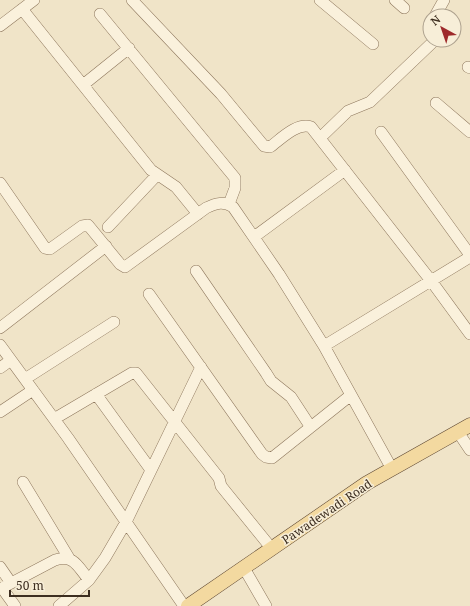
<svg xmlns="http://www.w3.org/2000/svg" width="470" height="606" font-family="'Noto Serif',serif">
<rect width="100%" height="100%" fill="#f0e4c8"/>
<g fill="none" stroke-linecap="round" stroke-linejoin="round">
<g stroke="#8d765c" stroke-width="12">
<path id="minor" d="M 132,0 L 221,94 L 264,146 L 270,147 C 281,139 297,122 311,127 L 432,282 L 470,334
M 320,0 L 373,44
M 395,0 L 404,8
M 22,9 L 151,170 L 176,187 L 198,214
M 100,14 L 235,178 L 235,188 L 229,204
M 435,16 L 444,0
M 0,26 L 34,0
M 468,67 L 470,68
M 83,85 L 129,48
M 436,103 L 470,132
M 381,132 L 470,255
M 320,138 L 348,111 L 370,102 L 435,40
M 0,183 L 45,248 L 50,249 L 82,226 L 88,225 L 120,264 L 125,267 L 206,208 C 216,203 224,201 233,207 L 279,274 L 324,346 L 392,469
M 108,227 L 157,175
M 254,237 L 345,170
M 196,271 L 266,373 L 271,381 L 291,397 L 310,426
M 149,294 L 262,454 L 266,457 L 272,458 L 351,395
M 0,328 L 106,246
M 0,345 L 68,438 L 184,606
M 324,346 L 470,257
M 0,368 L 11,360
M 25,379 L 114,322
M 96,394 L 151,470
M 0,412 L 33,390
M 54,419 L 132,373 L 136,373 L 219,478 L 221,486 L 272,549
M 458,432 L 470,450
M 23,482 L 69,558
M 0,567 L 11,583
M 244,568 L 266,606
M 2,588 L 15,606
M 0,589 L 55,560 C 74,554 78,567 89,580
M 59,606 L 89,580 L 105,558 L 126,522 L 201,367"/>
</g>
<g stroke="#5b4430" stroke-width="15">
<path id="major" d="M 188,606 L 367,483 L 470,425"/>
</g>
<use href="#minor" stroke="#faf1dc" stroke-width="11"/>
<use href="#major" stroke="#f3d9a0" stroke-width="14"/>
</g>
<g text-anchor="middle" stroke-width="3" stroke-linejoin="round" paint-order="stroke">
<g font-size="12" fill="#3d2e20" stroke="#f7eed8">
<text transform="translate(327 512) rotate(-34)" y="4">Pawadewadi Road</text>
</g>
</g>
<g transform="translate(442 28) rotate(320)"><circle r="19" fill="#f7eed8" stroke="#ada18e"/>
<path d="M0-3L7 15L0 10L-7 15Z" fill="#9e2a2b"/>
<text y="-6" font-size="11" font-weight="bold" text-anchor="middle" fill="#3d2e20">N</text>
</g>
<path d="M10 590v6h79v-6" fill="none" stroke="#3d2e20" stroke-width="2"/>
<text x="16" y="590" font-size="12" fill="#3d2e20" stroke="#f7eed8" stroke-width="3" paint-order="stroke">50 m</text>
</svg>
